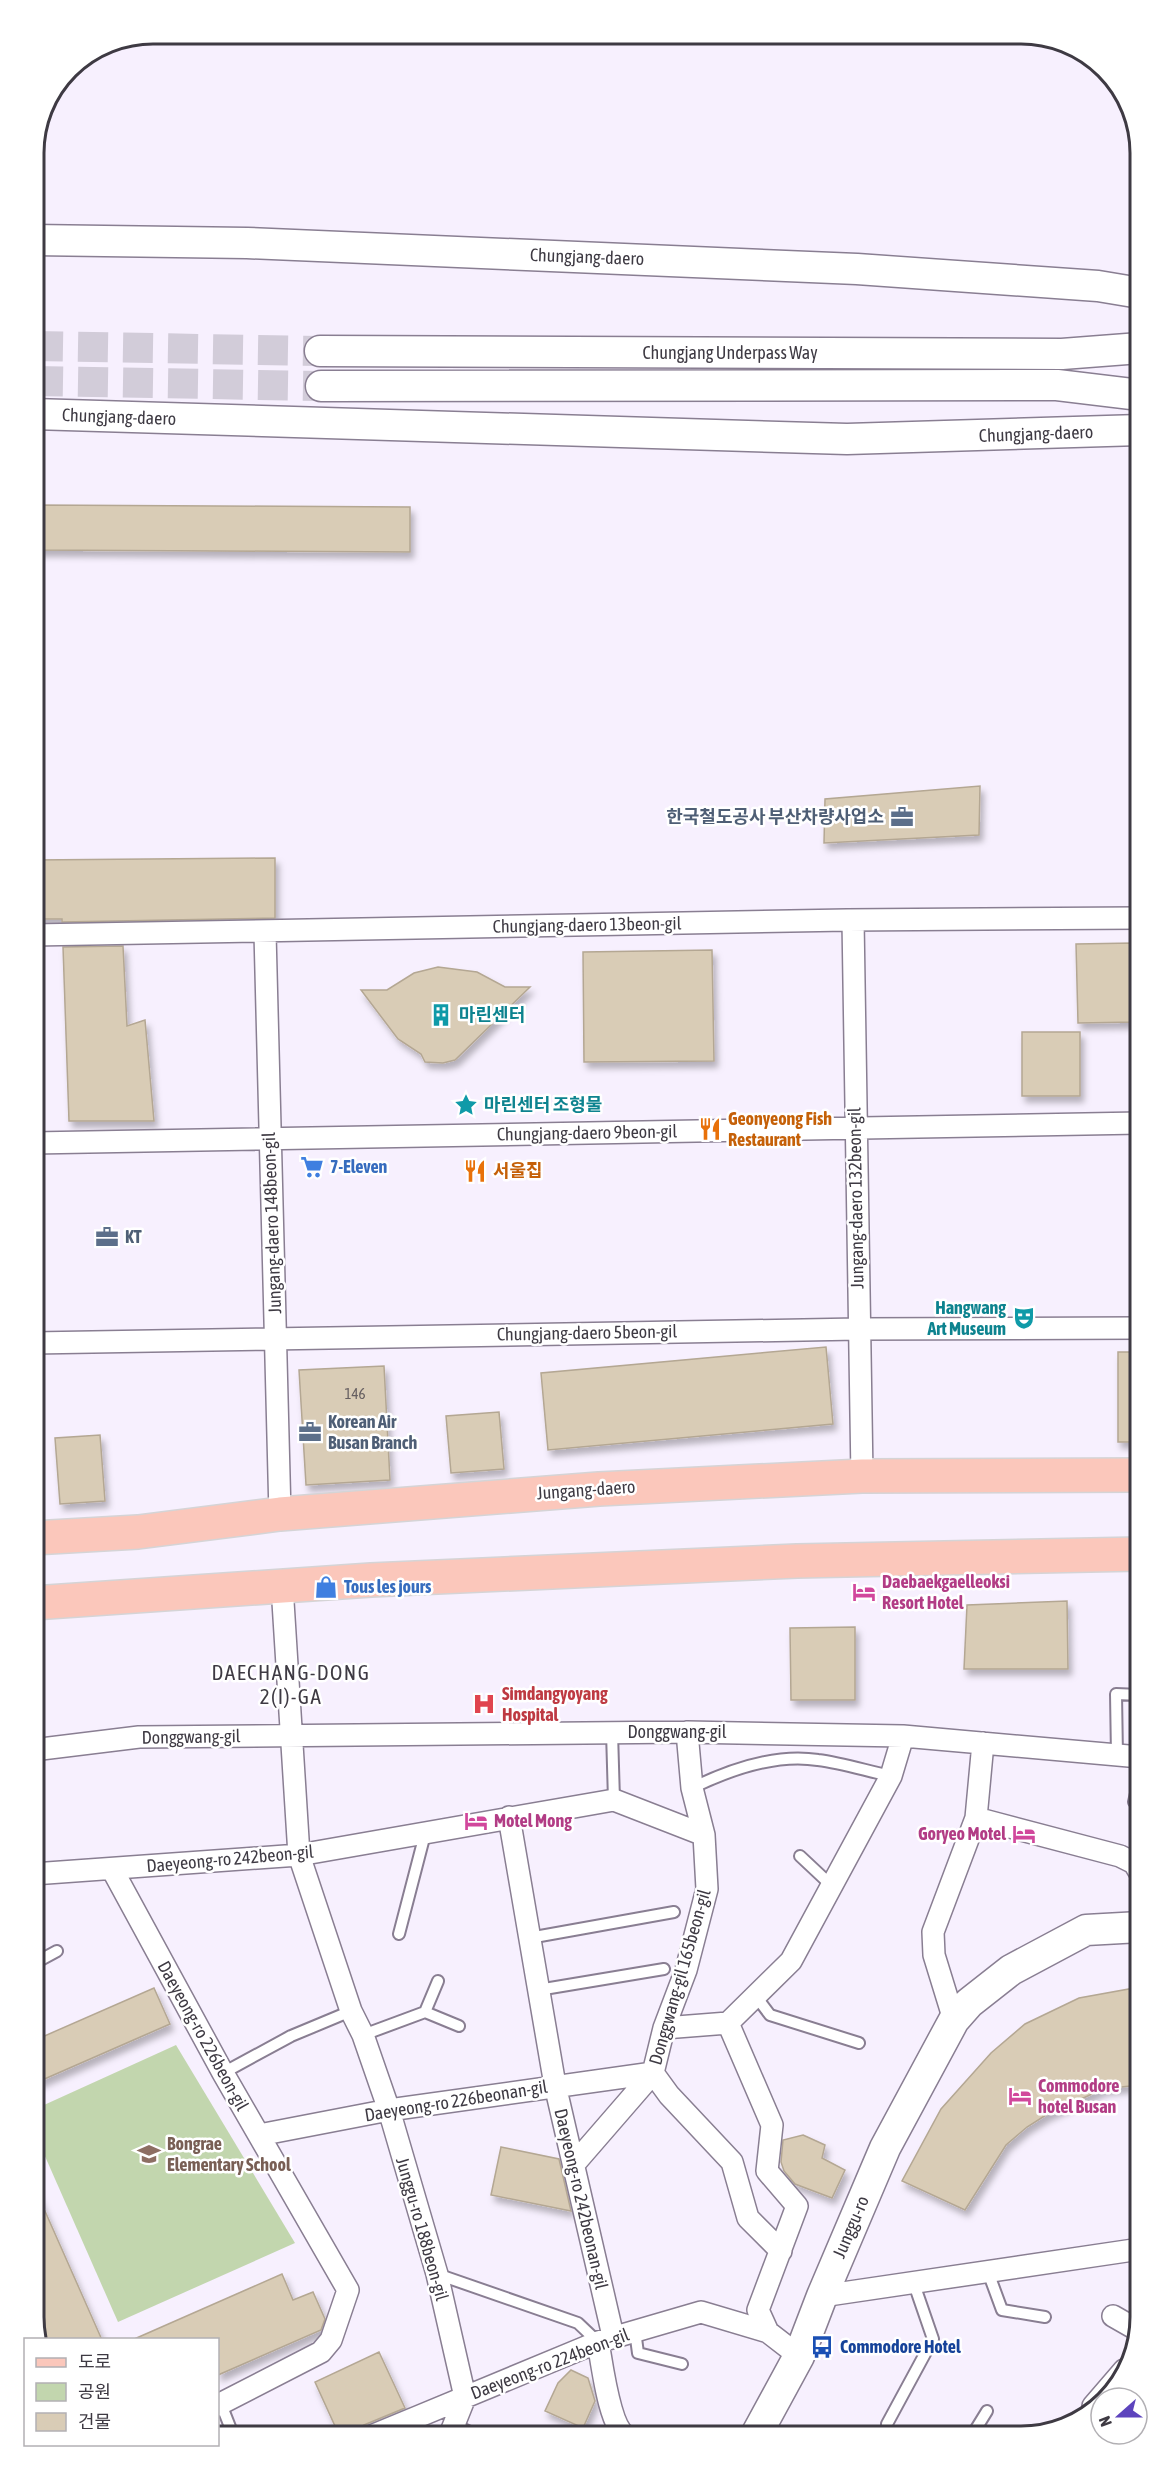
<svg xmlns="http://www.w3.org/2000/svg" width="1173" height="2470" font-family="'Asap Condensed','Noto Sans KR',sans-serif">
<defs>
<filter id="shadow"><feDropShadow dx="3.5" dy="6" stdDeviation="3" flood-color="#0004"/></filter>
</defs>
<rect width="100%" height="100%" fill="#f7f0fe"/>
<path fill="#c2d6ae" d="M 176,2045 L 295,2243 L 118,2322 L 33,2129 L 33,2110 Z"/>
<path fill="#d9ccb6" stroke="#b4a793" stroke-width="1.5" filter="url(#shadow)" d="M 33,505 L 410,507 L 410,552 L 33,550 Z
M 980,786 L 979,835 L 824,843 L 825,799 Z
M 275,858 L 275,918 L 62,922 L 62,919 L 33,919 L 33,860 Z
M 1133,943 L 1136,1022 L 1078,1023 L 1076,944 Z
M 123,946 L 127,1026 L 145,1020 L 154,1121 L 69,1121 L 63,947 Z
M 712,950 L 714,1061 L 584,1062 L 583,952 Z
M 438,967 L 477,972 L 505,987 L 530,987 L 455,1060 L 443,1063 L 425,1062 L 421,1054 L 398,1039 L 361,990 L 387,990 L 414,973 Z
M 1022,1032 L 1080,1032 L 1080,1096 L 1022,1096 Z
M 826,1347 L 833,1424 L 548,1450 L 541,1373 Z
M 1118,1352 L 1140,1352 L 1140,1442 L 1118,1442 Z
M 384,1366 L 390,1480 L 306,1485 L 299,1370 Z
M 499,1412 L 504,1469 L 451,1473 L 446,1416 Z
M 100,1435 L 105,1501 L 60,1504 L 55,1438 Z
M 1067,1601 L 1068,1669 L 964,1669 L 967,1605 Z
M 855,1627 L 855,1700 L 791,1700 L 790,1628 Z
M 1140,1987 L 1140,2085 L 1103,2089 L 1046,2115 L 1027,2127 L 1006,2145 L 965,2210 L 902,2181 L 941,2109 L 991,2053 L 1025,2024 L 1079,1998 Z
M 154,1988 L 170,2024 L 33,2084 L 33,2041 Z
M 803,2135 L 825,2145 L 822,2158 L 845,2170 L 832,2198 L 795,2184 L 784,2171 L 781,2162 L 783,2140 Z
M 501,2147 L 559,2159 L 571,2211 L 491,2195 Z
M 33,2184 L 83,2297 L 102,2340 L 37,2340 L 33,2318 Z
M 282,2274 L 293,2300 L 313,2292 L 325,2319 L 321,2330 L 218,2375 L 218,2340 L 132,2340 Z
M 379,2352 L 405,2408 L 364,2425 L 347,2437 L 340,2437 L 315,2382 Z
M 571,2370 L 588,2378 L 595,2401 L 583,2428 L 545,2411 L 558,2383 Z"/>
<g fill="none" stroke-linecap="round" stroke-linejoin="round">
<path stroke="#d2ccd9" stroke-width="30" stroke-dasharray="30 15" stroke-linecap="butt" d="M 33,346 L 320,351
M 33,381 L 321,386"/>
<g stroke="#897e92" stroke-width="14">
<path id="lane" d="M 612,1732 L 614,1800
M 1117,1756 L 1116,1694 L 1140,1695
M 692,1788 C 729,1770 776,1753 818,1760 C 842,1763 867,1771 891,1776
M 1140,1803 L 1134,1802 L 1140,1776
M 800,1856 L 832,1886
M 399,1934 L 425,1834
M 529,1938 L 674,1912
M 33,1964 L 57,1951
M 538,1990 L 664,1969
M 755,1995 L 770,2015 L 859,2043
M 425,2012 L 438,1981
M 363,2035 L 425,2012 L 459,2026
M 223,2073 L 291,2036 L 351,2011
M 988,2272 L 1002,2310 L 1045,2317
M 437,2274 L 578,2323 L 598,2342
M 635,2331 L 638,2353 L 682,2364
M 221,2404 L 234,2437
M 887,2424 L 933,2339 L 913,2281
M 454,2425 L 481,2437
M 971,2437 L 987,2411"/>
</g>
<g stroke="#897e92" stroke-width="24">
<path id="street" d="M 853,920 L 862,1476
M 265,933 L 280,1514
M 33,935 L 847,920 L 1140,918
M 33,1143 L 1140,1123
M 33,1343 L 858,1329 L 1140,1328
M 282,1586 L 299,1855 L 351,2011 L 363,2035 L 389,2110 L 437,2274 L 465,2397 L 449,2437
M 687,1732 L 692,1788 L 704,1835 L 707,1889 L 686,1970 L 664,2028 L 653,2073 L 669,2095 L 732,2162 L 748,2218 L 781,2251
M 33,1750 L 139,1737 L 687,1732 L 903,1736 L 1140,1757
M 509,1817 L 555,2085 L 613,2336
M 976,1818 L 1120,1856 L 1134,1863 L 1140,1873
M 112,1869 L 223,2073 L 348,2290 L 331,2340 L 321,2352 L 218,2405
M 33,1874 L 299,1855 L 614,1800 L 704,1835
M 954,2020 L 934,1955 L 933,1932 L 976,1818 L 983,1743
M 664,2028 L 728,2023
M 259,2135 L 389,2110 L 653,2073
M 575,2163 L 653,2073
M 822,2296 L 1140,2249
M 1113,2316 L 1134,2328 L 1138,2325
M 598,2342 C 602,2363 609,2427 627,2437
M 799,2356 L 768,2332 L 758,2310 L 797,2206 L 767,2171 L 772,2125 L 728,2023 L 791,1961 L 891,1776 L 903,1736
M 1093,2406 L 1124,2370
M 369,2437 L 598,2342 L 701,2312 L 768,2332"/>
</g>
<g stroke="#897e92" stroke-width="33">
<path id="secondary" d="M 33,240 L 247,243 L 857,269 L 1098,286 L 1140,293
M 320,351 L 1062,354 L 1140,348
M 321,386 L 1057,385 L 1140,395
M 33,414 L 847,439 L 1140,430
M 755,2437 L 799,2356 L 822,2296 L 885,2148 L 954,2020 L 969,2003 L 1011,1970 L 1086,1930 L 1140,1927"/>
</g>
<g stroke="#d5d4d6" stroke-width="36">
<path id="primary" d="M 33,1538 L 138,1532 L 280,1514 L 599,1489 L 862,1476 L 1140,1475
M 33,1603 L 371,1580 L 797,1561 L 1140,1554"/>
</g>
<use href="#lane" stroke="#fff" stroke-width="10"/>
<use href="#street" stroke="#fff" stroke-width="21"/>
<use href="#secondary" stroke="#fff" stroke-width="30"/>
<use href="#primary" stroke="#fbc7bb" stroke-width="33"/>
</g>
<defs>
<g id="office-bare" transform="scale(1.8)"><path d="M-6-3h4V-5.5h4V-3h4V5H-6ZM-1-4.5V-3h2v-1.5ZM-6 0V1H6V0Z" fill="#5c6f8a" stroke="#fff" stroke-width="2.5" paint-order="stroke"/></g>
<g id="building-bare" transform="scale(1.8)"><path d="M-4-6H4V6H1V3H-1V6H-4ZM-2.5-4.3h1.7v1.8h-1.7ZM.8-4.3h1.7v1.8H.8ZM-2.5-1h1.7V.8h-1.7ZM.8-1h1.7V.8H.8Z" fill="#0f9aa8" stroke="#fff" stroke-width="2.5" paint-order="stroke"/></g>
<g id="sight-bare" transform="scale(1.8)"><path d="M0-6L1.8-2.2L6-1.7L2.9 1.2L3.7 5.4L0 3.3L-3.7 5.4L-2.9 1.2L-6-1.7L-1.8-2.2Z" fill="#0f9aa8" stroke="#fff" stroke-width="2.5" paint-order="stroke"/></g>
<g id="restaurant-bare" transform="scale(1.8)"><path d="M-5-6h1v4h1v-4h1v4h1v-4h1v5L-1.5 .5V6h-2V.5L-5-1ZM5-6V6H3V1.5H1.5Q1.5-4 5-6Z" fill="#e8710a" stroke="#fff" stroke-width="2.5" paint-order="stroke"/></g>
<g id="supermarket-bare" transform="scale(1.8)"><path d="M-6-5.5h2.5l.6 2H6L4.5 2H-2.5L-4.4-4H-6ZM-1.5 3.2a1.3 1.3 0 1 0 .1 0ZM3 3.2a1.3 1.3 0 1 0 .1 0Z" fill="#3f7fe0" stroke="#fff" stroke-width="2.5" paint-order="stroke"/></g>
<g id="theatre-bare" transform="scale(1.8)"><path d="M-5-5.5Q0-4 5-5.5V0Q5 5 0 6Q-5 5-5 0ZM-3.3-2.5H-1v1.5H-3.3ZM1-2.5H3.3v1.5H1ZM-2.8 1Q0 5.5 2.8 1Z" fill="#0f9aa8" stroke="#fff" stroke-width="2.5" paint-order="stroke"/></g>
<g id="shop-bare" transform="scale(1.8)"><path d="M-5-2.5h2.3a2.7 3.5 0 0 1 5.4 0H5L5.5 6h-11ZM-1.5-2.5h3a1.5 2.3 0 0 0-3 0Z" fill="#3f7fe0" stroke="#fff" stroke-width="2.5" paint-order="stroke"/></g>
<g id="hotel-bare" transform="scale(1.8)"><path d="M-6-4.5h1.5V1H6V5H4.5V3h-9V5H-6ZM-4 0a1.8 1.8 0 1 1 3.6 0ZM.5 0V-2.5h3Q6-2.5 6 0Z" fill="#d1479c" stroke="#fff" stroke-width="2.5" paint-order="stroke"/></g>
<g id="hospital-bare" transform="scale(1.8)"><path d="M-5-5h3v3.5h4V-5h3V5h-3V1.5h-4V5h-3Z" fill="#e0444e" stroke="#fff" stroke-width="2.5" paint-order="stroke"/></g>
<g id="school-bare" transform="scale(1.8)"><path d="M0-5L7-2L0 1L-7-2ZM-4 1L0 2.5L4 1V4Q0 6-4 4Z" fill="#8d6e63" stroke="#fff" stroke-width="2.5" paint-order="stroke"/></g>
<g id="bus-bare" transform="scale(1.8)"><path d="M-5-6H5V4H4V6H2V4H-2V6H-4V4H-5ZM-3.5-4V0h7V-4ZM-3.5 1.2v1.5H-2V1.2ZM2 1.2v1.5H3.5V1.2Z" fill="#1a4fb4" stroke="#fff" stroke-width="2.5" paint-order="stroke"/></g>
</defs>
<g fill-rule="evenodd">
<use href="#office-bare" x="902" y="817"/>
<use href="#building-bare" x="441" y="1015"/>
<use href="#sight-bare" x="466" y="1105"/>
<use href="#restaurant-bare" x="710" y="1129"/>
<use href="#supermarket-bare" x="312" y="1167"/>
<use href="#restaurant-bare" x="475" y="1171"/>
<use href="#office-bare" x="107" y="1237"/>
<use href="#theatre-bare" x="1024" y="1318"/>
<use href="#office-bare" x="310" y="1432"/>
<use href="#shop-bare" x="326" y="1587"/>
<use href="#hotel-bare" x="864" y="1592"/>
<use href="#hospital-bare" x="484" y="1704"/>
<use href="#hotel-bare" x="476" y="1821"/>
<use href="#hotel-bare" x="1024" y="1834"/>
<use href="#hotel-bare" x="1020" y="2096"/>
<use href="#school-bare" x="149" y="2154"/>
<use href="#bus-bare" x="822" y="2347"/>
</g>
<g text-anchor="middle" stroke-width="5" stroke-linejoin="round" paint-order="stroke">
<g font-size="15" fill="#655e60">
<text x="355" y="1399">146</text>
</g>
<g font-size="18" fill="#3e3a43" stroke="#fff">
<text transform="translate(587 257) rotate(2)" y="6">Chungjang-daero</text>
<text x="730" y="359">Chungjang Underpass Way</text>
<text transform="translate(119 417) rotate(2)" y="6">Chungjang-daero</text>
<text transform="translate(1036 434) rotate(-2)" y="6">Chungjang-daero</text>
<text transform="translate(587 925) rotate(-1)" y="6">Chungjang-daero 13beon-gil</text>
<text transform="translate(587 1133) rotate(-1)" y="6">Chungjang-daero 9beon-gil</text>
<text transform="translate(856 1198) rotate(-91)" y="6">Jungang-daero 132beon-gil</text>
<text transform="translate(272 1223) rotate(-92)" y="6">Jungang-daero 148beon-gil</text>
<text transform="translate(587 1333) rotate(-1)" y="6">Chungjang-daero 5beon-gil</text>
<text transform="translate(586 1490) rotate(-4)" y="6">Jungang-daero</text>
<text x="677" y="1738">Donggwang-gil</text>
<text transform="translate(191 1737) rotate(-1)" y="6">Donggwang-gil</text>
<text transform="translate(230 1859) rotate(-5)" y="6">Daeyeong-ro 242beon-gil</text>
<text transform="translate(680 1977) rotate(-74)" y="6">Donggwang-gil 165beon-gil</text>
<text transform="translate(203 2036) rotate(61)" y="6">Daeyeong-ro 226beon-gil</text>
<text transform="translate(456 2101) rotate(-9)" y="6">Daeyeong-ro 226beonan-gil</text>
<text transform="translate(581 2199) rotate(77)" y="6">Daeyeong-ro 242beonan-gil</text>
<text transform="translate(851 2227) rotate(-67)" y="6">Junggu-ro</text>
<text transform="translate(422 2229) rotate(74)" y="6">Junggu-ro 188beon-gil</text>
<text transform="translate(550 2364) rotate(-21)" y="6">Daeyeong-ro 224beon-gil</text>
</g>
<g font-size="18" font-weight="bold" fill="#4e5e75" stroke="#fff" text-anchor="start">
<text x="884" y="823" text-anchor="end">한국철도공사 부산차량사업소</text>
<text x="125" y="1243">KT</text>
<text x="328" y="1428">Korean Air<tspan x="328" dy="21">Busan Branch</tspan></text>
</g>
<g font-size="18" font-weight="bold" fill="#0d838f" stroke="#fff" text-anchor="start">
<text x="459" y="1021">마린센터</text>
<text x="484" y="1111">마린센터 조형물</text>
<text x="1006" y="1314" text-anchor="end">Hangwang<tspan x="1006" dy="21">Art Museum</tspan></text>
</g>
<g font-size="18" font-weight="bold" fill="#c56008" stroke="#fff" text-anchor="start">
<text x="728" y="1125">Geonyeong Fish<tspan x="728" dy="21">Restaurant</tspan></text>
<text x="493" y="1177">서울집</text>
</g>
<g font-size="18" font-weight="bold" fill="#366cbe" stroke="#fff" text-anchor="start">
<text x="330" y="1173">7-Eleven</text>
<text x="344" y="1593">Tous les jours</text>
</g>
<g font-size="18" font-weight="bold" fill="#b23c85" stroke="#fff" text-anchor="start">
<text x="882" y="1588">Daebaekgaelleoksi<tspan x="882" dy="21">Resort Hotel</tspan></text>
<text x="494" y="1827">Motel Mong</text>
<text x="1006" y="1840" text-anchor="end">Goryeo Motel</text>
<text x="1038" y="2092">Commodore<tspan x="1038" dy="21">hotel Busan</tspan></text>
</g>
<g font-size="18" font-weight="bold" fill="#be3a42" stroke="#fff" text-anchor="start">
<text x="502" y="1700">Simdangyoyang<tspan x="502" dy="21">Hospital</tspan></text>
</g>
<g font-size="18" font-weight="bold" fill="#785e54" stroke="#fff" text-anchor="start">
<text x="167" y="2150">Bongrae<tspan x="167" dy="21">Elementary School</tspan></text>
</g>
<g font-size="18" font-weight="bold" fill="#164399" stroke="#fff" text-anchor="start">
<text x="840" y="2353">Commodore Hotel</text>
</g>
<g font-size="21" letter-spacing="1.5" fill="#3e3a43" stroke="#fff">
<text x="291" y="1680">DAECHANG-DONG<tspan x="291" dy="24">2(I)-GA</tspan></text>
</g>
</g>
<path d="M0 0H1173V2470H0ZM153 44H1021A109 109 0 0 1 1130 153V2317A109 109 0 0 1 1021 2426H153A109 109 0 0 1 44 2317V153A109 109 0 0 1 153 44Z" fill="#fff" fill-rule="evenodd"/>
<path fill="none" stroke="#3e3a43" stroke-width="3" d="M153 44H1021A109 109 0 0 1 1130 153V2317A109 109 0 0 1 1021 2426H153A109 109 0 0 1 44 2317V153A109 109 0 0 1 153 44Z"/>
<rect x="24" y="2338" width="195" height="108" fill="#ffffff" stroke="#b2b0b4" stroke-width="1.5"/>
<rect x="36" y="2358" width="30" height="9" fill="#fbc7bb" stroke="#b2b0b4" stroke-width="1.5"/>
<text x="78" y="2368" font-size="18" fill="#3e3a43">도로</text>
<rect x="36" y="2383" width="30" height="18" fill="#c2d6ae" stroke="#b2b0b4" stroke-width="1.5"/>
<text x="78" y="2398" font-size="18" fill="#3e3a43">공원</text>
<rect x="36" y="2413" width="30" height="18" fill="#d9ccb6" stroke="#b2b0b4" stroke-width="1.5"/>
<text x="78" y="2428" font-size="18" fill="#3e3a43">건물</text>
<g transform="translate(1119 2416) rotate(249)"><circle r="28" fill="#ffffff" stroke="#b2b0b4" stroke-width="1.5"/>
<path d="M0-4.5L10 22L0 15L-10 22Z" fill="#5d44bd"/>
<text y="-9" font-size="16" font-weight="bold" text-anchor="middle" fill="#3e3a43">N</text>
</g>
</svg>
